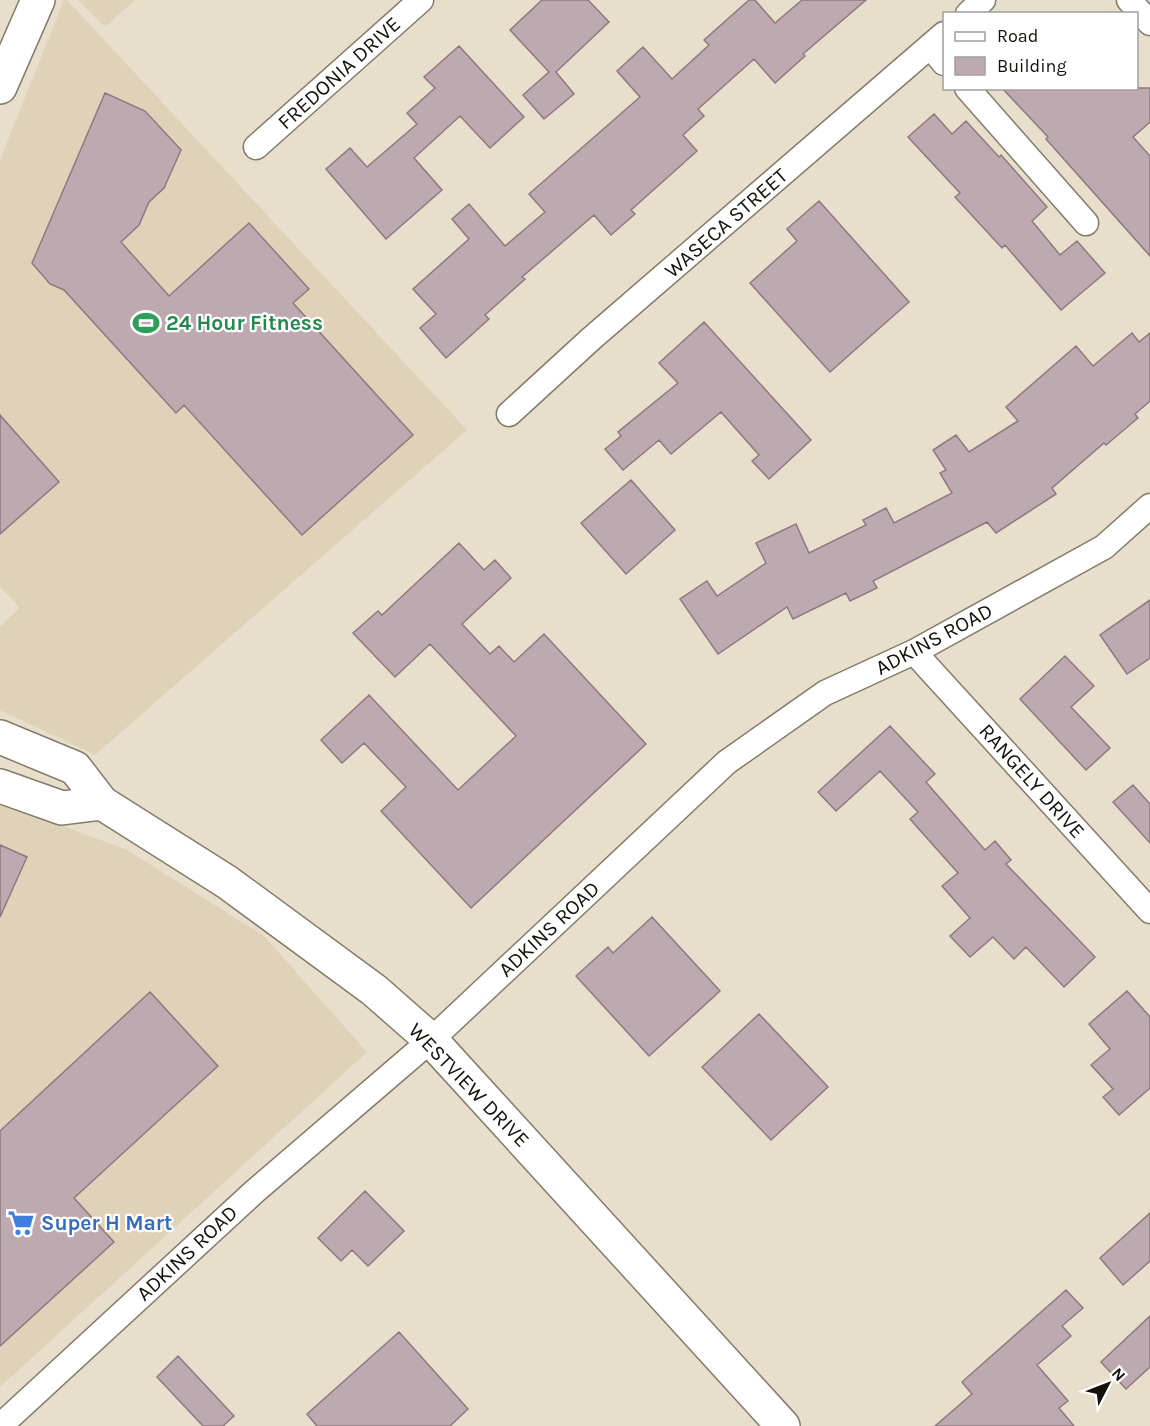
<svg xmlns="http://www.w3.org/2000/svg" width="1150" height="1426" font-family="Karla,sans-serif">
<rect width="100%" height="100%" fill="#e7decb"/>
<path fill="#dfd2b8" d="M 64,0 L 67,0 L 467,430 L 95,755 L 0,710 L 0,627 L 20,608 L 0,587 L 0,160 Z
M 78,0 L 135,0 L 105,27 Z
M 0,802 L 127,850 L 264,936 L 367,1052 L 0,1387 Z"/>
<path fill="#bfa9b1" stroke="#8e7981" stroke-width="1.5" d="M 542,0 L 588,0 L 609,22 L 556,72 L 574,94 L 544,119 L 523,95 L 549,72 L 510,30 Z
M 749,0 L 755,0 L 775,23 L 802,0 L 866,0 L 803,54 L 805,56 L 775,83 L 754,59 L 698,109 L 704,116 L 683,135 L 697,151 L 631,210 L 635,214 L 611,235 L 594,215 L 522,277 L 525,279 L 485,315 L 489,319 L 446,358 L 420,328 L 436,314 L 413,289 L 469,239 L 452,219 L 469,204 L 505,246 L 545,212 L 529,194 L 640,97 L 617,71 L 643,47 L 672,79 L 709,45 L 704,40 Z
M 459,46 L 524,117 L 490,148 L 460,116 L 414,158 L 442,190 L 386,239 L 326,169 L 350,148 L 367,167 L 417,124 L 407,113 L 435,88 L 424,77 Z
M 1002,88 L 1150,88 L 1150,122 L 1133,137 L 1150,156 L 1150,256 L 1046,139 L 1048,137 Z
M 105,93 L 145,111 L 181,150 L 164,188 L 149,202 L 139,225 L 121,242 L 169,296 L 249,223 L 309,289 L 293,303 L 413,435 L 302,535 L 184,405 L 176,413 L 64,290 L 50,284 L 32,263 Z
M 934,114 L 952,134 L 966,121 L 999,157 L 1001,155 L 1047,207 L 1032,221 L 1060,255 L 1077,241 L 1105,273 L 1061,310 L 1005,245 L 1002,248 L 955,197 L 960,193 L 908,137 Z
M 819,201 L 909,302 L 830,372 L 750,283 L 797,241 L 787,229 Z
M 704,322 L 811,440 L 769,479 L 752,461 L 759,455 L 721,412 L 671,454 L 659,440 L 623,470 L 605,449 L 621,436 L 618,432 L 678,383 L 659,363 Z
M 1132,333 L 1139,342 L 1150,333 L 1150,401 L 1135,414 L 1138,418 L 1106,445 L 1104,443 L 1052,488 L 1056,494 L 996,533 L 987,522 L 873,581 L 877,588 L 850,601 L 846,593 L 793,619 L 787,607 L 718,654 L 680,599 L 707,581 L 717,596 L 766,563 L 756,543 L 796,524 L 809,553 L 866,525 L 863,520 L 886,508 L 894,523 L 952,493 L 940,473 L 946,470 L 933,450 L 956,435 L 969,452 L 1018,421 L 1006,407 L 1076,346 L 1093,366 Z
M 0,415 L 59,482 L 0,534 Z
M 631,480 L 675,530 L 626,574 L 581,523 Z
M 459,543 L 484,570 L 495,560 L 511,578 L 462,624 L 490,654 L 499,646 L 514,662 L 544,634 L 646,744 L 471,908 L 381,811 L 406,787 L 364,743 L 342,763 L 321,740 L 369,695 L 458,790 L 516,736 L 430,644 L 395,677 L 353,633 L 378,611 L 382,615 Z
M 1150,600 L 1150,658 L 1127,674 L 1100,635 Z
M 1065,656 L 1094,686 L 1071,707 L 1110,748 L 1086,770 L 1020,699 Z
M 890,726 L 935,774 L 926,782 L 985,850 L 995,841 L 1011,860 L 1006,864 L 1095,957 L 1064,987 L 1026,947 L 1014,959 L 993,937 L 970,957 L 950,936 L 970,918 L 942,886 L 958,873 L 910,819 L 918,812 L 880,771 L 836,811 L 818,792 Z
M 1133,785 L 1150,804 L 1150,843 L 1113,802 Z
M 0,845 L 27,857 L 0,917 Z
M 652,917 L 720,991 L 649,1056 L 576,976 L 608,947 L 613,953 Z
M 1127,991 L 1150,1017 L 1150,1088 L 1119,1115 L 1103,1097 L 1113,1089 L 1091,1065 L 1110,1049 L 1089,1024 Z
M 150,992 L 218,1066 L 74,1198 L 114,1242 L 0,1346 L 0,1131 Z
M 759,1014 L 828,1087 L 771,1140 L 702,1067 Z
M 365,1191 L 404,1231 L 368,1266 L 352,1250 L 341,1261 L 318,1238 Z
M 1150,1213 L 1150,1261 L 1123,1285 L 1100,1258 Z
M 1066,1290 L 1083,1308 L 1062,1326 L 1071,1336 L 1037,1365 L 1068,1401 L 1059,1408 L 1074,1426 L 935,1426 L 972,1394 L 962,1382 Z
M 1150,1316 L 1150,1367 L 1126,1389 L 1101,1362 Z
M 399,1332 L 468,1409 L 450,1426 L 317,1426 L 307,1414 Z
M 178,1356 L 234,1416 L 223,1426 L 203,1426 L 157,1377 Z"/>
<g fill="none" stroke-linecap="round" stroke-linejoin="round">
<g stroke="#847b6a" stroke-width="27">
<path id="street" d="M 1129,0 L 1150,23
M 968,14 L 983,0
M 930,46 L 944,63
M 967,88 L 1086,223
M 256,147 L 421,0
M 509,414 L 592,338 L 944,34
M 914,652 L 1150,911
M 0,1426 L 254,1192 L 431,1040 L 727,762 L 825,693 L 914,652 L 1104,547 L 1150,506"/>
</g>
<g stroke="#847b6a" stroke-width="36">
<path id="secondary" d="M 0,87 L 38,0
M 0,737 L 75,768 L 102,803 L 227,882 L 374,990 L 431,1040 L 783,1426
M 0,786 L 62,808 L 102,803"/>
</g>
<use href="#street" stroke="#fff" stroke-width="24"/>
<use href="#secondary" stroke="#fff" stroke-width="33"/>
</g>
<defs>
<g id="stadium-bare" transform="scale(2.07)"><path d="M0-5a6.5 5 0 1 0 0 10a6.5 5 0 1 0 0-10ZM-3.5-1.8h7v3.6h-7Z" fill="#2e9e5b" stroke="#fff" stroke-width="2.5" paint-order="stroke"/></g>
<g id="supermarket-bare" transform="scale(2.07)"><path d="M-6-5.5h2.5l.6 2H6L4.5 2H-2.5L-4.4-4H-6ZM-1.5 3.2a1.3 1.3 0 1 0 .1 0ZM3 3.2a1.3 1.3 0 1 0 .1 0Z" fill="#3f7fe0" stroke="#fff" stroke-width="2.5" paint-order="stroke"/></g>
</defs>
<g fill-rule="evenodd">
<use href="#stadium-bare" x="146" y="323"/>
<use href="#supermarket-bare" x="21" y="1223"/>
</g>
<g text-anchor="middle" stroke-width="4.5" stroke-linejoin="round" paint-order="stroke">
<g font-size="21" fill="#14100a" stroke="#fff">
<text transform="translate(339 73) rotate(-42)" y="7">FREDONIA DRIVE</text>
<text transform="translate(726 223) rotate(-41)" y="7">WASECA STREET</text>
<text transform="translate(934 639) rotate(-28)" y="7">ADKINS ROAD</text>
<text transform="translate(1032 781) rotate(48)" y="7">RANGELY DRIVE</text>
<text transform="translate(549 929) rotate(-43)" y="7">ADKINS ROAD</text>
<text transform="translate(469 1085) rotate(46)" y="7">WESTVIEW DRIVE</text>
<text transform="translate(187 1253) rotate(-43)" y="7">ADKINS ROAD</text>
</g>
<g font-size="21" font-weight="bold" fill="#27864d" stroke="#fff" text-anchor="start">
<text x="166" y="330">24 Hour Fitness</text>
</g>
<g font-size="21" font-weight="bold" fill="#366cbe" stroke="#fff" text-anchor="start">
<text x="41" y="1230">Super H Mart</text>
</g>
</g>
<rect x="943" y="12" width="195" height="78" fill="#ffffff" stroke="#a19f9d" stroke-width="1.5"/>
<rect x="955" y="32" width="30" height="9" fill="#ffffff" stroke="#a19f9d" stroke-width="1.5"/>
<text x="997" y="42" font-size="18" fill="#14100a">Road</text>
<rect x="955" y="57" width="30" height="18" fill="#bfa9b1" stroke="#a19f9d" stroke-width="1.5"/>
<text x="997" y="72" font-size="18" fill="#14100a">Building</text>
<g transform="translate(1108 1384) rotate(48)" stroke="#ffffff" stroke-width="4.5" paint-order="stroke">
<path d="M0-4.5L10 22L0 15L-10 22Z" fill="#14100a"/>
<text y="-9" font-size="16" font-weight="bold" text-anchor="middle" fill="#14100a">N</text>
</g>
</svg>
